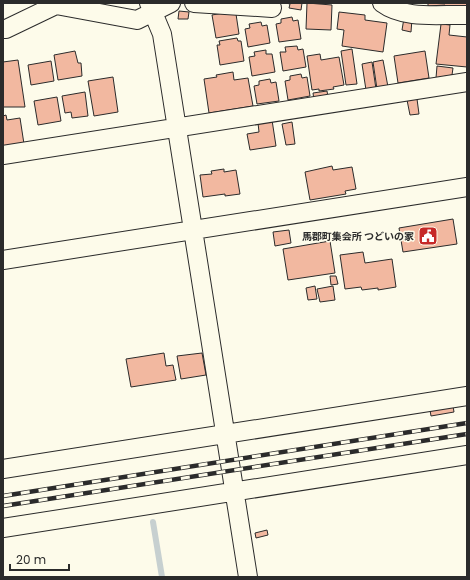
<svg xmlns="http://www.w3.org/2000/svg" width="470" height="580" font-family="Poppins,'Noto Sans JP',sans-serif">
<rect width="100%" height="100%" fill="#fdfbea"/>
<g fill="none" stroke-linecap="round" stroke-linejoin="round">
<path stroke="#c7d0d0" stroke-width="6" d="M 153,522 L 162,577"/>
</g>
<path fill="#f2b8a0" stroke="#2b2b2b" d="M 286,3 L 302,3 L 301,10 L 289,8 L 290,4 Z
M 307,3 L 332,5 L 331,30 L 306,29 Z
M 428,3 L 467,3 L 467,8 L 445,10 L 445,5 L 428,6 Z
M 179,11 L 189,12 L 188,19 L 178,19 Z
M 234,11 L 236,14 L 239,34 L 216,38 L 212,15 Z
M 339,12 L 365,15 L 365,20 L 387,23 L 383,52 L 342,46 L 344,30 L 337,29 Z
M 292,17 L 293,21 L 298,20 L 301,39 L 279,42 L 276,24 L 281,23 L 281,19 Z
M 404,18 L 412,19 L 411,32 L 402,30 Z
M 261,22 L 262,26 L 267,25 L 270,43 L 248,47 L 245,29 L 250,28 L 249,24 Z
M 441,24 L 450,25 L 449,35 L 467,37 L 467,67 L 436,64 Z
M 237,38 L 238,41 L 241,41 L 244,61 L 220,65 L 217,45 L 220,45 L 219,41 Z
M 297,46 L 298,50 L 303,49 L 306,67 L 283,71 L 280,52 L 286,52 L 285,47 Z
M 352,49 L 357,84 L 346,85 L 341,51 Z
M 266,50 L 266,54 L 272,54 L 275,72 L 252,76 L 249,57 L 255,56 L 254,52 Z
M 75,51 L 78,63 L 81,63 L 82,76 L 58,80 L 54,55 Z
M 425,51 L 429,78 L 398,83 L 394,56 Z
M 320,54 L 321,60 L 339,57 L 344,85 L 333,87 L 334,89 L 319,91 L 319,89 L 312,90 L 307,56 Z
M 18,60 L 25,107 L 3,107 L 3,62 Z
M 383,60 L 388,87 L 377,89 L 373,62 Z
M 51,61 L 54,81 L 31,85 L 28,65 Z
M 372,62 L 376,89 L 366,90 L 362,64 Z
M 437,66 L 453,68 L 452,75 L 436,78 Z
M 233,72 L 234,80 L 248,78 L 253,106 L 209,113 L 204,79 L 217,77 L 216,75 Z
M 301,74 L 302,78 L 307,77 L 310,96 L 288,100 L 285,81 L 290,80 L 290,76 Z
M 113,77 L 118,112 L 94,116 L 88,81 Z
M 270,79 L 271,83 L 276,82 L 279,101 L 257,104 L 254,86 L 259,85 L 259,81 Z
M 327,91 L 328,97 L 314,100 L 313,93 Z
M 85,92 L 88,116 L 72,118 L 71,112 L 65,113 L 62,96 Z
M 57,97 L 61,121 L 38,125 L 34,101 Z
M 417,99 L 419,114 L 410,115 L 407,100 Z
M 6,115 L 7,120 L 20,118 L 24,144 L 3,147 L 3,116 Z
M 272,120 L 276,146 L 250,150 L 247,134 L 259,132 L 258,123 Z
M 292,122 L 295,144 L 286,145 L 282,124 Z
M 332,166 L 333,170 L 352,167 L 356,189 L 345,191 L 346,194 L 310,200 L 305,172 Z
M 224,169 L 224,172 L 236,170 L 240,194 L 225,196 L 225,194 L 203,197 L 200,175 L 212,174 L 211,171 Z
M 453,219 L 457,244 L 403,252 L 399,228 Z
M 289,230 L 291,243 L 275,246 L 273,232 Z
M 330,241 L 335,273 L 288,280 L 283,249 Z
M 363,252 L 365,263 L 392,259 L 396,287 L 378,290 L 378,288 L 362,290 L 361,287 L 345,289 L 340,255 Z
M 330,276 L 336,276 L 338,284 L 331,285 Z
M 315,286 L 317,299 L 308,300 L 306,288 Z
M 333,286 L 335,300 L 320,302 L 317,289 Z
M 164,353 L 166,366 L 173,365 L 176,380 L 131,387 L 126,359 Z
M 202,353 L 206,375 L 181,379 L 177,356 Z
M 453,406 L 454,412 L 431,416 L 430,410 Z
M 267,530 L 268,535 L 256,538 L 255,533 Z"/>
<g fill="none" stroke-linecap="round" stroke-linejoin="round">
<g stroke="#2b2b2b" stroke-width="20">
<path id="minor" d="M 149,3 L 162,34 L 248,577
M 194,3 L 272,8
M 382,3 C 405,20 440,14 467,15
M 3,29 L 6,29 L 56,5 L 137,20 L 171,3
M 3,155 L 467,82
M 3,260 L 467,187
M 3,469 L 467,396
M 3,528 L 467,455"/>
</g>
<use href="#minor" stroke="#fdfbea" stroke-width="18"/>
<g stroke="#2b2b2b" stroke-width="4.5">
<path id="rail" d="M 3,496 L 467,423
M 3,506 L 467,434"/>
</g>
<use href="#rail" stroke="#fdfbea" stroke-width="3" stroke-dasharray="9" stroke-linecap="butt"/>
</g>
<defs>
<g id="civic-square" transform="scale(1)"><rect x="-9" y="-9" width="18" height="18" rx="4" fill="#c62828" stroke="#fdfbea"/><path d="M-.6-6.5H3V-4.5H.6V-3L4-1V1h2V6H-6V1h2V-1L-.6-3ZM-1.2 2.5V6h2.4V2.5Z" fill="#fff"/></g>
</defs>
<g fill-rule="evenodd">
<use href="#civic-square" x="428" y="236"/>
</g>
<g text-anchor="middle" stroke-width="3" stroke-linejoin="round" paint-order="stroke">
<g font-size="10" font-weight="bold" fill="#2b2b2b" stroke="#fdfbea" text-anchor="end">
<text x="414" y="240">馬郡町集会所 つどいの家</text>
</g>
</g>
<rect width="470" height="580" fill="none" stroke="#2b2b2b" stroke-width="8"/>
<path d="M10 564v6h59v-6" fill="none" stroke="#2b2b2b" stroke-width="2"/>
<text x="16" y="564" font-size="12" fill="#2b2b2b" stroke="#fdfbea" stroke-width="3" paint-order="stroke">20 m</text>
</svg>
